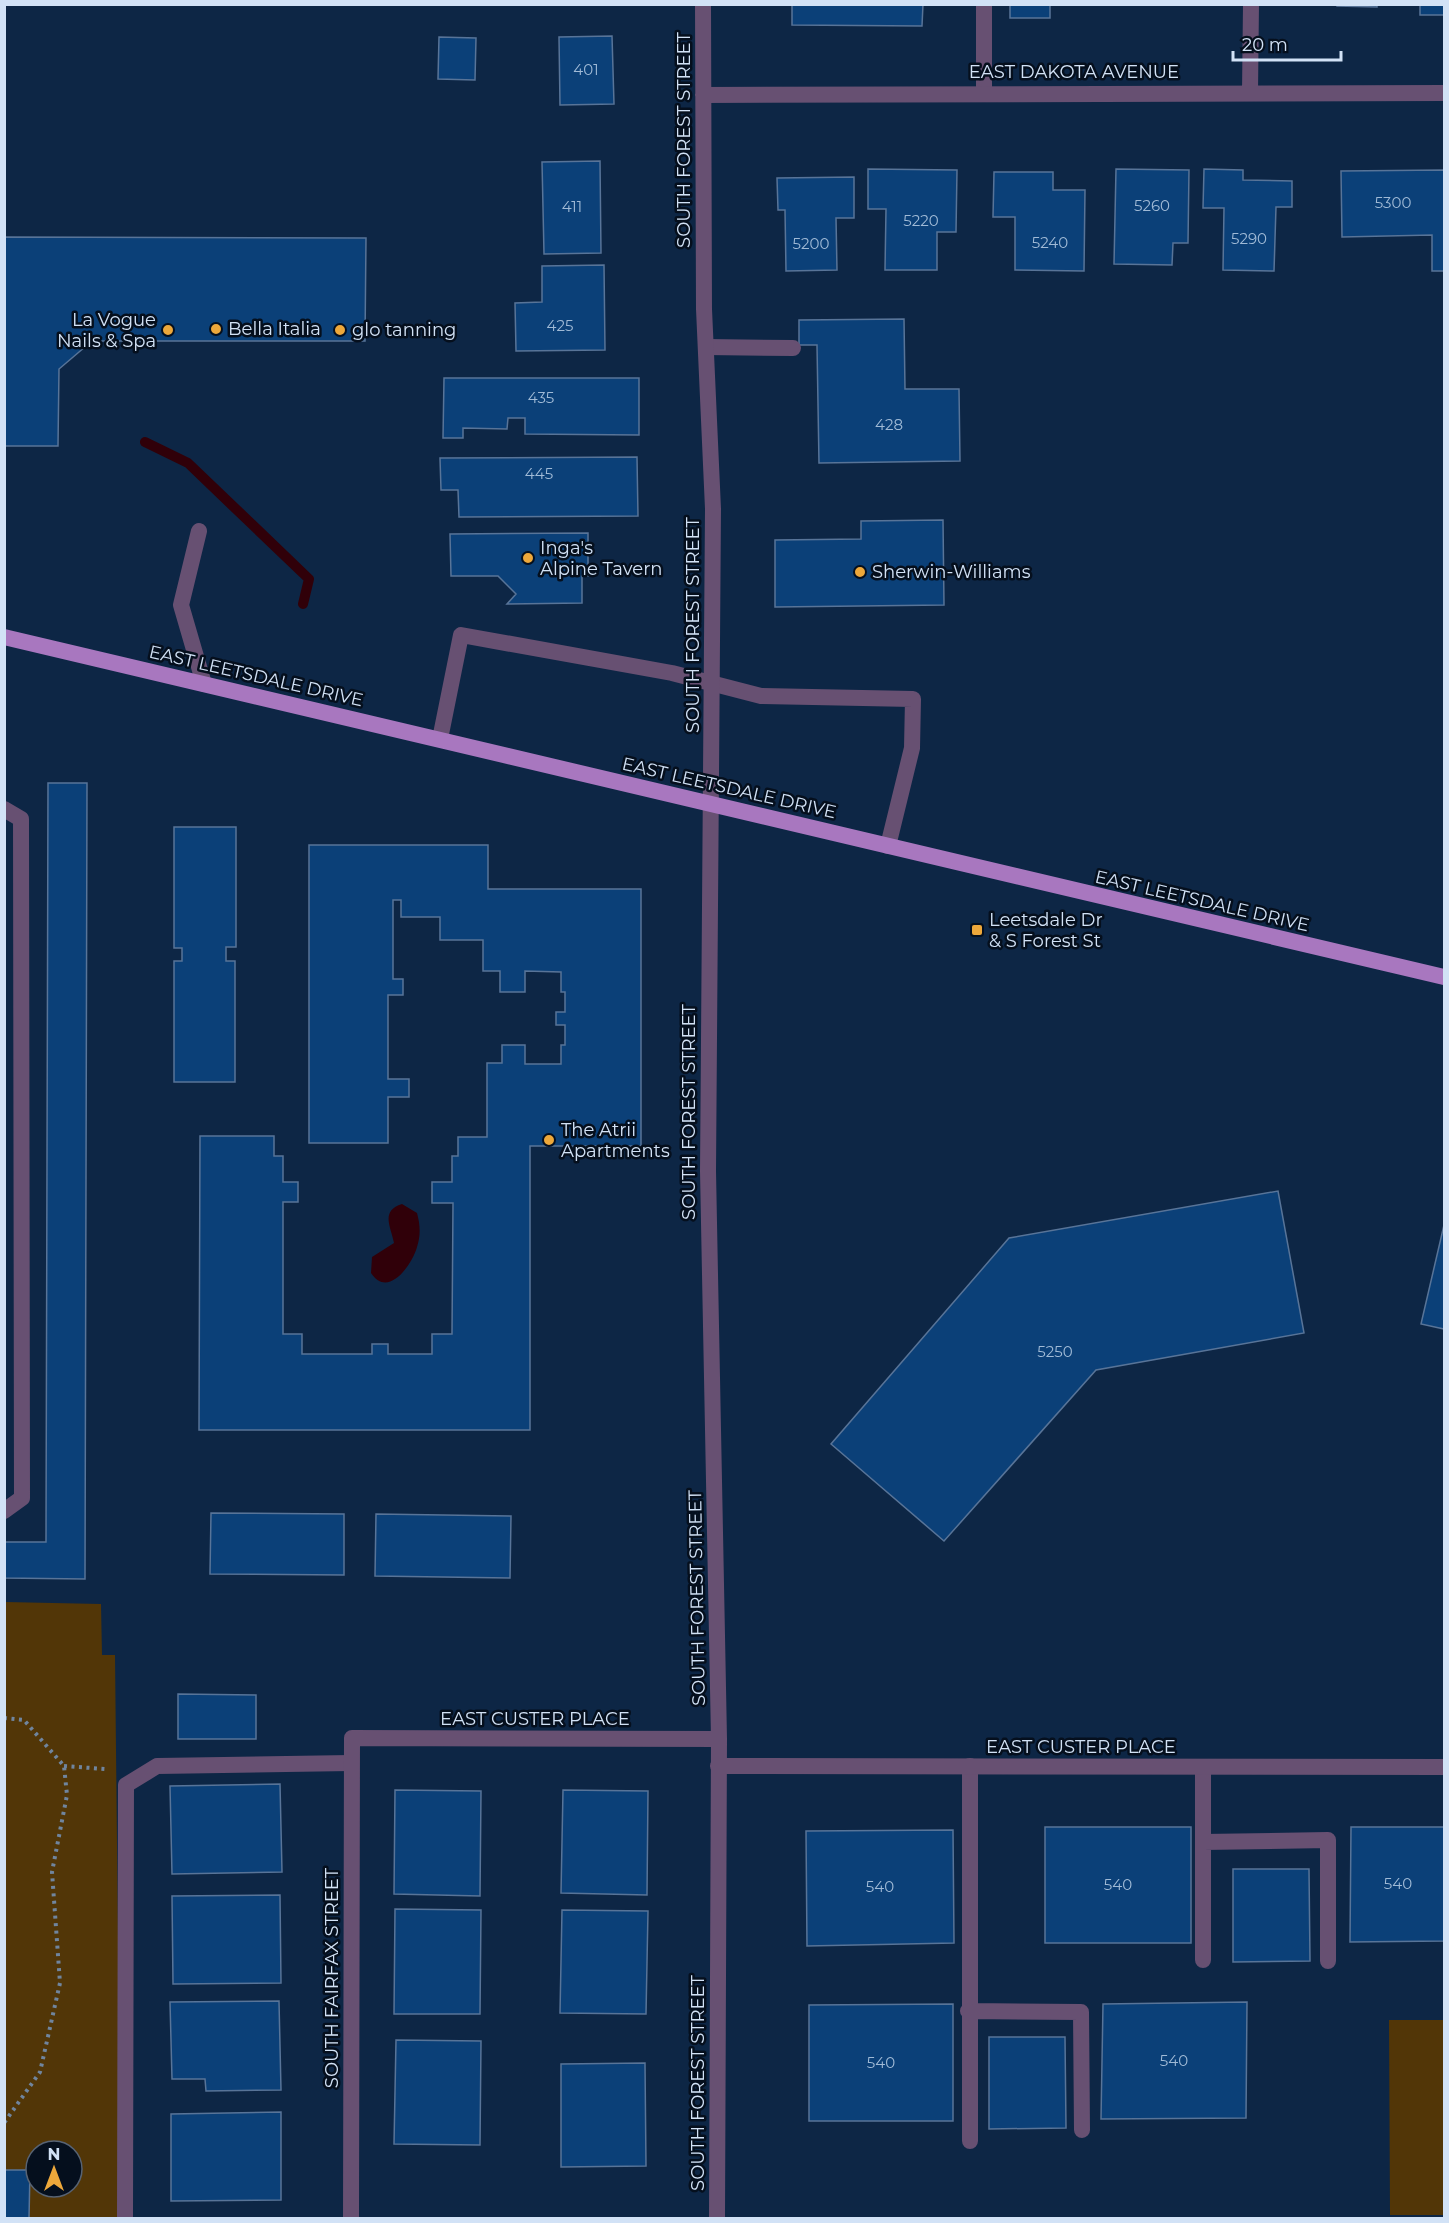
<svg xmlns="http://www.w3.org/2000/svg" width="1449" height="2223" font-family="Montserrat,sans-serif">
<rect width="100%" height="100%" fill="#0d2645"/>
<path fill="#523607" fill-rule="evenodd" d="M 5,1602 L 101,1604 L 102,1655 L 115,1655 L 121,2218 L 5,2218 ZM 36,2151 L 72,2151 L 72,2187 L 36,2187 Z
M 1389,2020 L 1444,2020 L 1444,2215 L 1390,2215 Z"/>
<path fill="#300009" d="M 402,1204 L 417,1213 C 420,1224 421,1235 417,1247 C 412,1265 388,1299 371,1273 L 372,1257 L 394,1243 C 391,1227 380,1211 402,1204 Z"/>
<g fill="none" stroke-linecap="round" stroke-linejoin="round">
<path stroke="#300009" stroke-width="10" d="M 145,442 L 188,463 L 309,579 L 303,604"/>
</g>
<path fill="#0b4078" stroke="#587498" stroke-width="1.5" d="M 792,4 L 923,4 L 922,26 L 792,25 Z
M 1010,4 L 1050,4 L 1050,18 L 1010,18 Z
M 1337,4 L 1377,4 L 1377,7 L 1337,6 Z
M 1420,4 L 1444,4 L 1444,15 L 1420,15 Z
M 612,36 L 614,104 L 560,105 L 559,37 Z
M 439,37 L 476,38 L 475,80 L 438,79 Z
M 600,161 L 601,253 L 544,254 L 542,162 Z
M 868,169 L 957,170 L 956,232 L 937,232 L 937,270 L 885,270 L 886,209 L 868,209 Z
M 1116,169 L 1189,170 L 1188,243 L 1173,243 L 1172,265 L 1114,264 Z
M 1204,169 L 1243,170 L 1243,180 L 1292,181 L 1292,207 L 1276,207 L 1274,271 L 1223,270 L 1224,208 L 1203,208 Z
M 1444,170 L 1444,271 L 1432,271 L 1432,235 L 1342,237 L 1341,171 Z
M 994,172 L 1053,172 L 1053,190 L 1085,190 L 1084,271 L 1015,270 L 1015,217 L 993,217 Z
M 854,177 L 854,218 L 836,218 L 837,270 L 786,271 L 785,210 L 778,210 L 777,178 Z
M 4,237 L 366,238 L 365,341 L 92,341 L 59,369 L 58,446 L 4,446 Z
M 604,265 L 605,350 L 516,351 L 515,303 L 542,302 L 542,266 Z
M 904,319 L 905,389 L 959,389 L 960,461 L 819,463 L 817,345 L 799,345 L 799,320 Z
M 444,378 L 639,378 L 639,435 L 525,434 L 525,418 L 508,418 L 507,429 L 463,428 L 463,438 L 443,438 Z
M 637,457 L 638,516 L 459,517 L 458,490 L 441,490 L 440,458 Z
M 943,520 L 944,605 L 775,607 L 775,540 L 861,539 L 861,521 Z
M 588,533 L 588,576 L 582,576 L 582,603 L 507,604 L 516,594 L 498,576 L 451,576 L 450,534 Z
M 48,783 L 87,783 L 85,1579 L 4,1578 L 4,1542 L 46,1542 Z
M 174,827 L 236,827 L 236,947 L 226,947 L 226,961 L 235,961 L 235,1082 L 174,1082 L 174,961 L 182,961 L 182,948 L 174,948 Z
M 309,845 L 488,845 L 488,889 L 641,889 L 641,1146 L 530,1146 L 530,1430 L 199,1430 L 200,1136 L 274,1136 L 274,1156 L 283,1156 L 283,1182 L 298,1182 L 298,1202 L 283,1202 L 283,1334 L 302,1334 L 302,1354 L 372,1354 L 372,1344 L 388,1344 L 388,1354 L 432,1354 L 432,1334 L 452,1334 L 453,1203 L 432,1203 L 432,1182 L 452,1182 L 452,1156 L 458,1156 L 458,1137 L 487,1137 L 487,1063 L 502,1063 L 502,1045 L 525,1045 L 525,1064 L 561,1064 L 561,1045 L 565,1045 L 565,1025 L 556,1025 L 556,1012 L 565,1012 L 565,992 L 561,992 L 561,972 L 525,971 L 525,992 L 500,992 L 500,971 L 483,971 L 483,940 L 440,940 L 440,917 L 401,917 L 401,900 L 393,900 L 393,979 L 403,979 L 403,995 L 388,995 L 388,1079 L 409,1079 L 409,1097 L 388,1097 L 388,1143 L 309,1143 Z
M 1278,1191 L 1304,1333 L 1096,1370 L 944,1541 L 831,1444 L 1009,1238 Z
M 1444,1225 L 1444,1329 L 1421,1324 Z
M 211,1513 L 344,1514 L 344,1575 L 210,1574 Z
M 376,1514 L 511,1516 L 510,1578 L 375,1576 Z
M 178,1694 L 256,1695 L 256,1739 L 178,1739 Z
M 280,1784 L 282,1872 L 172,1874 L 170,1786 Z
M 395,1790 L 481,1791 L 480,1896 L 394,1894 Z
M 563,1790 L 648,1791 L 647,1895 L 561,1893 Z
M 1045,1827 L 1191,1827 L 1191,1943 L 1045,1943 Z
M 1351,1827 L 1444,1827 L 1444,1941 L 1350,1942 Z
M 953,1830 L 954,1943 L 807,1946 L 806,1831 Z
M 1233,1869 L 1309,1869 L 1310,1961 L 1233,1962 Z
M 280,1895 L 281,1983 L 173,1984 L 172,1896 Z
M 395,1909 L 481,1910 L 480,2014 L 394,2014 Z
M 562,1910 L 648,1911 L 646,2014 L 560,2013 Z
M 279,2001 L 281,2090 L 206,2091 L 205,2079 L 172,2079 L 170,2002 Z
M 1247,2002 L 1246,2118 L 1101,2119 L 1103,2004 Z
M 953,2004 L 953,2121 L 809,2121 L 809,2005 Z
M 989,2037 L 1065,2037 L 1066,2128 L 989,2129 Z
M 396,2040 L 481,2041 L 480,2145 L 394,2144 Z
M 645,2063 L 646,2166 L 561,2167 L 561,2064 Z
M 281,2112 L 281,2200 L 171,2201 L 171,2114 Z
M 4,2170 L 30,2170 L 29,2218 L 4,2218 Z"/>
<g fill="none" stroke-linecap="round" stroke-linejoin="round">
<path stroke="#70859e" stroke-width="4" stroke-dasharray="3 4.5" stroke-linecap="butt" d="M 4,1718 L 24,1720 L 64,1766 L 67,1795 L 52,1872 L 60,1983 L 40,2072 L 4,2123
M 64,1766 L 105,1769"/>
<path stroke="#675072" stroke-width="16" d="M 984,92 L 984,4
M 706,347 L 793,348
M 199,531 L 181,605 L 204,684
M 440,739 L 461,635 L 672,673 L 761,696 L 913,699 L 912,748 L 888,846
M 4,809 L 21,819 L 22,1498 L 4,1511
M 1203,1842 L 1328,1840 L 1328,1961
M 1203,1960 L 1203,1767
M 968,2011 L 1081,2012 L 1082,2130
M 970,2141 L 970,1766
M 125,2218 L 126,1785 L 157,1766 L 351,1763"/>
<path stroke="#675072" stroke-width="16" d="M 703,4 L 704,309 L 713,509 L 708,1171 L 719,1739 L 717,2218
M 1250,92 L 1251,4
M 703,95 L 1444,93
M 718,1766 L 1444,1767
M 351,2218 L 352,1738 L 719,1739"/>
<path stroke="#a877bf" stroke-width="16" d="M 4,637 L 1444,977"/>
</g>
<g fill="#eda83b" stroke="#050f1d" stroke-width="2">
<circle cx="216" cy="329" r="6"/>
<circle cx="168" cy="330" r="6"/>
<circle cx="340" cy="330" r="6"/>
<circle cx="528" cy="558" r="6"/>
<circle cx="860" cy="572" r="6"/>
<rect x="971" y="924" width="12" height="12" rx="3"/>
<circle cx="549" cy="1140" r="6"/>
</g>
<g text-anchor="middle" stroke-width="5" stroke-linejoin="round" paint-order="stroke">
<g font-size="15" fill="#a0bad6">
<text x="586" y="75">401</text>
<text x="1393" y="208">5300</text>
<text x="1152" y="211">5260</text>
<text x="572" y="212">411</text>
<text x="921" y="226">5220</text>
<text x="1249" y="244">5290</text>
<text x="1050" y="248">5240</text>
<text x="811" y="249">5200</text>
<text x="560" y="331">425</text>
<text x="541" y="403">435</text>
<text x="889" y="430">428</text>
<text x="539" y="479">445</text>
<text x="1055" y="1357">5250</text>
<text x="1398" y="1889">540</text>
<text x="1118" y="1890">540</text>
<text x="880" y="1892">540</text>
<text x="1174" y="2066">540</text>
<text x="881" y="2068">540</text>
</g>
<g font-size="18" fill="#d2e2f6" stroke="#050f1d">
<text x="1074" y="78">EAST DAKOTA AVENUE</text>
<text transform="translate(684 140) rotate(-90)" y="6">SOUTH FOREST STREET</text>
<text transform="translate(693 625) rotate(-90)" y="6">SOUTH FOREST STREET</text>
<text transform="translate(256 676) rotate(13)" y="6">EAST LEETSDALE DRIVE</text>
<text transform="translate(729 788) rotate(13)" y="6">EAST LEETSDALE DRIVE</text>
<text transform="translate(1202 901) rotate(13)" y="6">EAST LEETSDALE DRIVE</text>
<text transform="translate(689 1112) rotate(-90)" y="6">SOUTH FOREST STREET</text>
<text transform="translate(697 1598) rotate(-91)" y="6">SOUTH FOREST STREET</text>
<text x="535" y="1725">EAST CUSTER PLACE</text>
<text x="1081" y="1753">EAST CUSTER PLACE</text>
<text transform="translate(332 1978) rotate(-90)" y="6">SOUTH FAIRFAX STREET</text>
<text transform="translate(698 2083) rotate(-90)" y="6">SOUTH FOREST STREET</text>
</g>
<g font-size="18" fill="#d2e2f6" stroke="#050f1d" text-anchor="start">
<text x="156" y="326" text-anchor="end">La Vogue<tspan x="156" dy="21">Nails &amp; Spa</tspan></text>
<text x="228" y="335">Bella Italia</text>
<text x="352" y="336">glo tanning</text>
<text x="540" y="554">Inga's<tspan x="540" dy="21">Alpine Tavern</tspan></text>
<text x="872" y="578">Sherwin-Williams</text>
<text x="989" y="926">Leetsdale Dr<tspan x="989" dy="21">&amp; S Forest St</tspan></text>
<text x="561" y="1136">The Atrii<tspan x="561" dy="21">Apartments</tspan></text>
</g>
</g>
<rect width="1449" height="2223" fill="none" stroke="#d2e2f6" stroke-width="12"/>
<g transform="translate(54 2169)"><circle r="28" fill="#050f1d" stroke="#576374" stroke-width="1.5"/>
<path d="M0-4.5L10 22L0 15L-10 22Z" fill="#eda83b"/>
<text y="-9" font-size="16" font-weight="bold" text-anchor="middle" fill="#d2e2f6">N</text>
</g>
<path d="M1233 51v9h108v-9" fill="none" stroke="#d2e2f6" stroke-width="3"/>
<text x="1242" y="51" font-size="18" fill="#d2e2f6" stroke="#050f1d" stroke-width="4.5" paint-order="stroke">20 m</text>
</svg>
